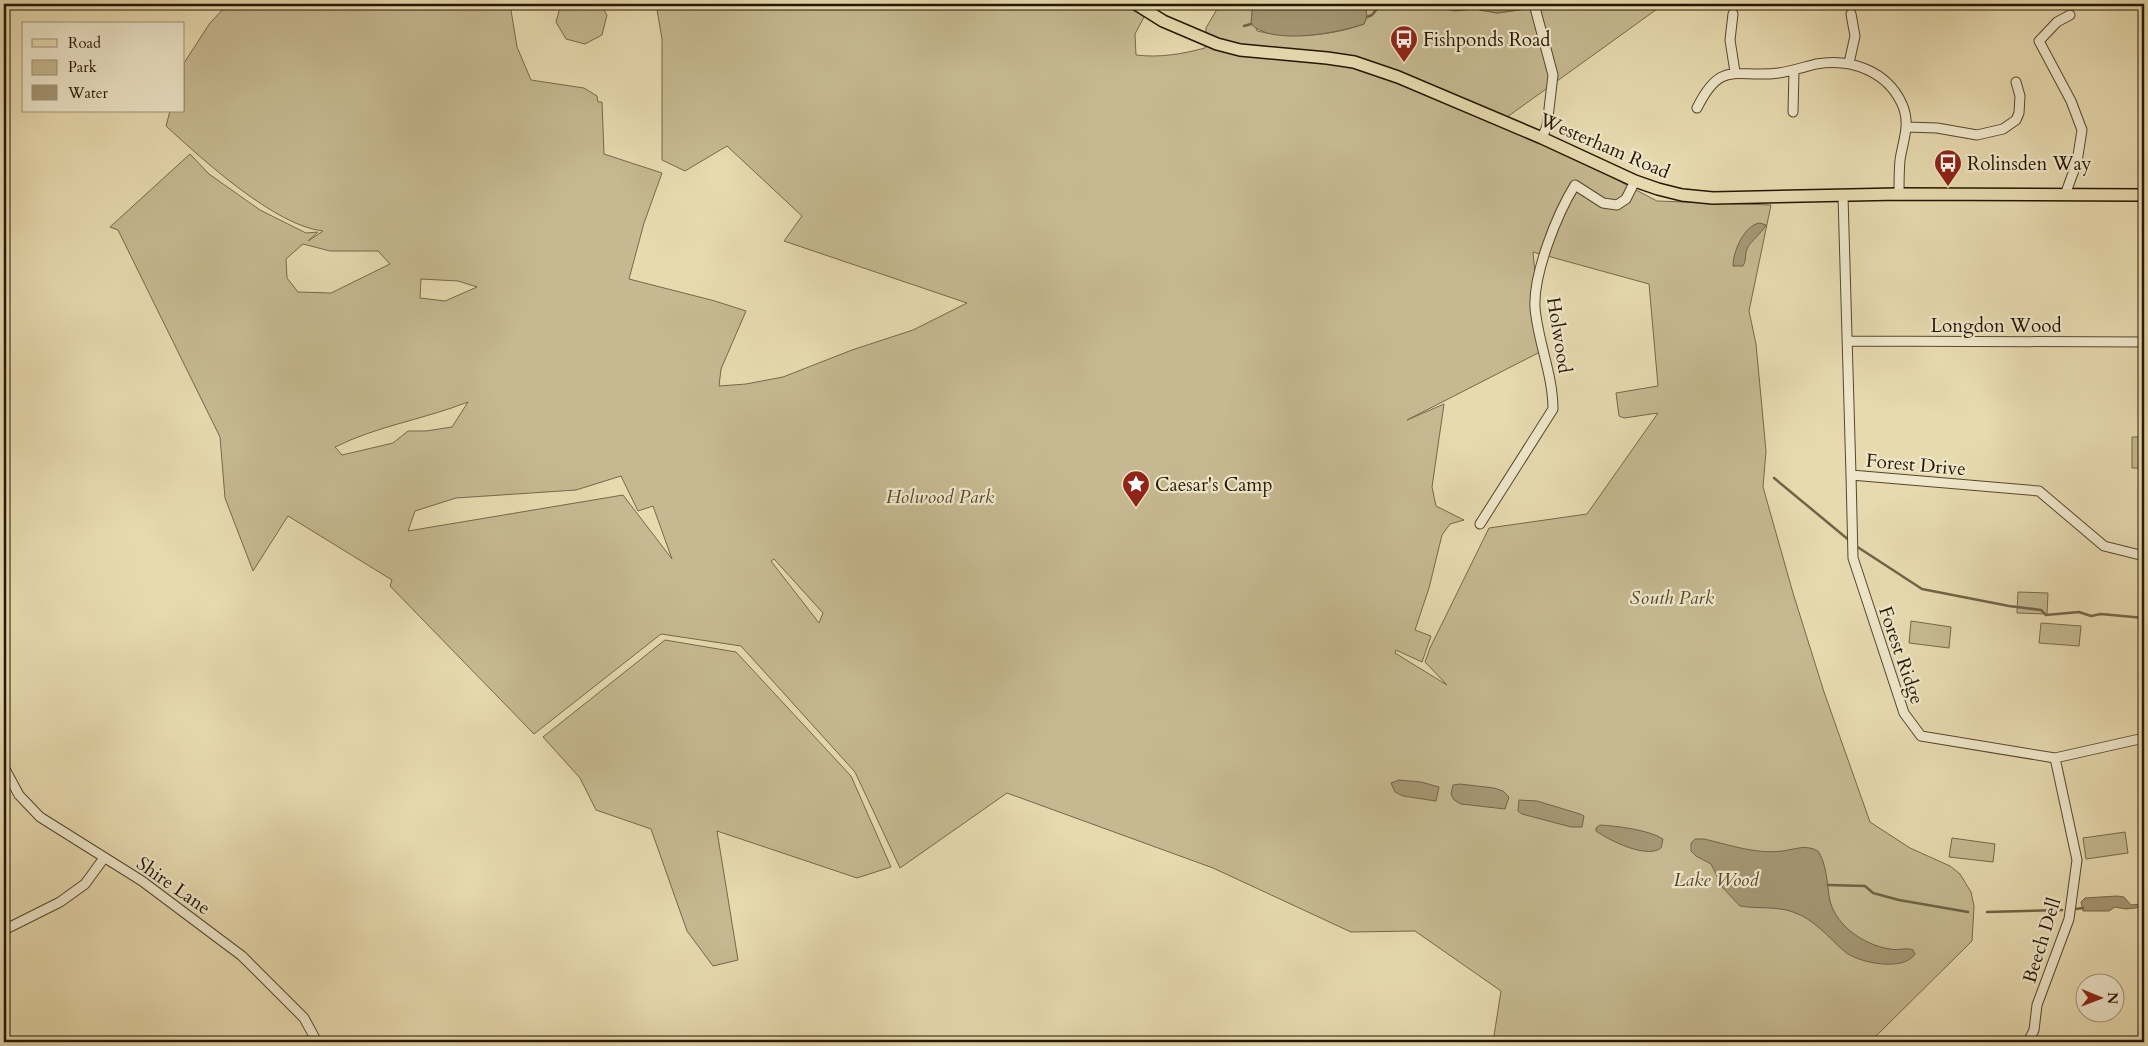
<svg xmlns="http://www.w3.org/2000/svg" width="2148" height="1046" font-family="Cardo,serif">
<rect width="100%" height="100%" fill="#e7daaf"/>
<filter id="stains"><feTurbulence type="fractalNoise" baseFrequency=".004" numOctaves="4"/><feColorMatrix values="0 0 0 0 .2 0 0 0 0 .09 0 0 0 0 .02 0 0 0 .5 -.17"/></filter>
<radialGradient id="worn" r=".72"><stop offset=".6" stop-color="#630" stop-opacity="0"/><stop offset="1" stop-color="#630" stop-opacity=".3"/></radialGradient>
<path fill="#c6b991" stroke="#766849" fill-rule="evenodd" d="M 228,4 L 510,4 L 517,47 L 531,80 L 584,88 L 597,96 L 598,102 L 602,102 L 604,154 L 662,173 L 644,223 L 629,279 L 715,301 L 746,311 L 721,369 L 719,386 L 746,384 L 783,377 L 852,350 L 913,330 L 967,303 L 784,241 L 802,216 L 727,146 L 685,171 L 662,160 L 662,39 L 656,4 L 1151,4 L 1135,34 L 1136,55 C 1160,58 1182,54 1205,48 L 1206,28 L 1220,4 L 1259,4 L 1252,11 L 1257,31 C 1291,39 1331,36 1364,24 L 1367,17 L 1365,4 L 1440,7 L 1454,10 L 1475,9 L 1497,13 L 1526,9 L 1528,4 L 1664,4 L 1503,120 L 1657,201 L 1771,205 L 1749,311 L 1756,344 L 1766,451 L 1763,487 L 1793,593 L 1824,692 L 1870,822 L 1910,848 L 1950,866 L 1960,874 L 1971,892 L 1974,906 L 1972,941 L 1870,1042 L 1493,1042 L 1501,991 L 1415,931 L 1351,932 L 1213,868 L 1007,793 L 900,868 L 855,772 L 741,646 L 661,634 L 534,734 L 390,586 L 392,580 L 288,516 L 253,571 L 225,498 L 220,437 L 118,230 L 110,227 L 190,154 L 209,174 L 260,210 L 306,233 L 318,232 L 308,241 L 323,231 C 275,226 202,159 166,126 L 170,111 L 184,111 L 184,63 L 210,23 ZM 303,244 L 330,251 L 378,251 L 390,264 L 331,293 L 298,292 L 287,278 L 286,259 ZM 1533,252 L 1649,284 L 1658,386 L 1616,393 L 1619,416 L 1624,418 L 1658,413 L 1587,514 L 1489,528 L 1430,648 L 1425,662 L 1447,685 L 1395,653 L 1396,650 L 1422,662 L 1431,636 L 1415,630 L 1429,588 L 1442,535 L 1450,524 L 1464,520 L 1436,506 L 1432,487 L 1444,404 L 1407,420 L 1542,351 ZM 421,279 L 458,281 L 477,287 L 445,301 L 420,298 ZM 468,402 L 452,427 L 426,431 L 408,431 L 393,443 L 342,455 L 335,447 C 377,426 425,419 468,402 ZM 621,476 L 638,511 L 653,506 L 672,559 L 623,495 L 408,531 L 415,511 L 456,498 L 576,490 ZM 774,559 L 823,613 L 819,623 L 771,561 Z
M 561,4 L 600,4 L 607,15 L 602,35 L 585,44 L 566,39 L 556,22 Z
M 2132,437 L 2144,437 L 2144,468 L 2132,468 Z
M 2018,592 L 2048,593 L 2047,614 L 2017,613 Z
M 1911,621 L 1951,627 L 1949,648 L 1909,643 Z
M 2041,623 L 2081,626 L 2079,646 L 2039,643 Z
M 665,640 L 736,652 L 851,776 L 891,867 L 857,878 L 717,831 L 738,960 L 713,966 L 687,931 L 651,829 L 596,810 L 580,778 L 543,737 Z
M 2125,832 L 2128,853 L 2086,859 L 2083,838 Z
M 1952,838 L 1995,844 L 1993,862 L 1949,857 Z"/>
<path fill="#a59774" stroke="#726346" d="M 1259,4 L 1365,4 L 1367,17 L 1364,24 C 1338,33 1272,46 1251,24 L 1252,11 Z
M 1385,4 L 1528,4 L 1526,9 L 1497,13 L 1475,9 L 1454,11 L 1440,7 L 1419,8 L 1409,5 L 1400,7 Z
M 1760,223 L 1766,225 C 1761,234 1751,241 1748,247 C 1744,254 1747,260 1743,266 L 1733,266 C 1733,252 1744,225 1760,223 Z
M 1399,780 L 1421,782 L 1439,787 L 1436,801 L 1403,796 L 1395,792 L 1391,783 Z
M 1460,784 L 1494,788 L 1503,791 L 1509,797 L 1505,809 L 1461,804 L 1454,800 L 1451,794 L 1453,785 Z
M 1519,800 L 1537,801 L 1580,814 L 1584,816 L 1582,827 L 1571,827 L 1522,814 L 1518,811 Z
M 1600,825 C 1616,826 1650,830 1663,839 L 1661,848 C 1647,859 1610,841 1596,831 L 1596,828 Z
M 1695,839 L 1704,839 C 1730,845 1761,856 1788,850 C 1800,848 1806,845 1818,851 C 1826,863 1827,881 1829,896 C 1833,924 1863,945 1890,949 C 1898,951 1906,947 1913,950 L 1915,954 C 1904,972 1857,963 1844,951 C 1828,937 1814,919 1793,912 C 1777,906 1757,909 1740,906 L 1723,888 L 1711,864 L 1696,856 L 1691,851 L 1691,843 Z
M 2117,896 L 2124,897 L 2131,905 L 2143,904 L 2143,907 L 2126,909 L 2115,907 L 2109,911 L 2083,911 L 2081,902 L 2085,898 Z"/>
<g fill="none" stroke-linecap="round" stroke-linejoin="round">
<path stroke="#726346" stroke-width="2.5" d="M 1367,17 L 1372,15 L 1381,4
M 1244,26 L 1251,24
M 1774,478 L 1850,541
M 1856,546 L 1922,589 L 2009,606 L 2041,610 L 2046,615 L 2079,612 L 2091,616 L 2101,614 L 2144,618
M 1828,885 L 1865,886 L 1873,893 L 1899,900 L 1968,912
M 2075,909 L 2083,908
M 1987,912 L 2062,910"/>
<g stroke="#56472c" stroke-width="11">
<path id="minor" d="M 1534,4 L 1553,75 L 1547,126 L 1542,138
M 1733,14 L 1730,40 L 1735,72
M 1849,63 L 1855,36 L 1851,14
M 1697,108 C 1722,58 1736,79 1779,73 C 1792,71 1804,67 1816,64 C 1851,58 1887,71 1902,104 C 1911,124 1903,140 1900,160 C 1899,171 1899,183 1899,194
M 1793,112 L 1794,71
M 1907,127 L 1937,128 L 1977,135 L 2003,129 L 2016,120 L 2019,113 L 2020,96 L 2016,82
M 2065,195 L 2077,162 L 2082,130 L 2071,101 L 2039,41 L 2057,22 L 2070,15
M 1843,196 L 1851,475 L 2039,491 L 2104,546 L 2144,556
M 1848,341 L 2144,342
M 1851,475 L 1853,558 L 1904,713 L 1921,736 L 2055,758 L 2144,738
M 1480,524 L 1553,409 C 1553,375 1538,342 1535,308 C 1533,274 1557,214 1575,185 L 1603,203 L 1617,205 L 1626,199 L 1635,181
M 4,767 L 19,795 L 40,817 L 142,881 L 242,956 L 304,1018 L 317,1042
M 4,930 L 60,902 L 85,884 L 104,858
M 2028,1042 L 2034,1030 L 2037,1005 L 2069,919 L 2077,860 L 2055,758"/>
</g>
<g stroke="#261601" stroke-width="14">
<path id="major" d="M 1136,4 L 1163,21 L 1217,44 L 1240,50 L 1327,58 L 1354,62 L 1398,77 L 1542,138 L 1635,181 L 1658,189 L 1682,195 L 1713,198 L 1899,194 L 2144,195"/>
</g>
<use href="#minor" stroke="#efe7cb" stroke-width="9"/>
<use href="#major" stroke="#e7daaf" stroke-width="11"/>
</g>
<defs>
<g id="bus-pin" transform="scale(1.4375)"><path d="M0 17L-7.5 6A9.5 9.5 0 1 1 7.5 6Z" fill="#8f2418" stroke="#efe7cb"/><path d="M-5-6H5V4H4V6H2V4H-2V6H-4V4H-5ZM-3.5-4V0h7V-4ZM-3.5 1.2v1.5H-2V1.2ZM2 1.2v1.5H3.5V1.2Z" fill="#fff"/></g>
<g id="sight-pin" transform="scale(1.4375)"><path d="M0 17L-7.5 6A9.5 9.5 0 1 1 7.5 6Z" fill="#8f2418" stroke="#efe7cb"/><path d="M0-6L1.8-2.2L6-1.7L2.9 1.2L3.7 5.4L0 3.3L-3.7 5.4L-2.9 1.2L-6-1.7L-1.8-2.2Z" fill="#fff"/></g>
</defs>
<g fill-rule="evenodd">
<use href="#bus-pin" x="1404" y="39"/>
<use href="#bus-pin" x="1948" y="163"/>
<use href="#sight-pin" x="1136" y="484"/>
</g>
<g text-anchor="middle" stroke-width="4.5" stroke-linejoin="round" paint-order="stroke">
<g font-size="19" fill="#261601" stroke="#efe7cb" text-anchor="start">
<text x="1423" y="46">Fishponds Road</text>
<text x="1967" y="170">Rolinsden Way</text>
<text x="1155" y="491">Caesar's Camp</text>
</g>
<g font-size="19" fill="#261601" stroke="#efe7cb">
<text transform="translate(1605 145) rotate(23)" y="7">Westerham Road</text>
<text x="1996" y="332">Longdon Wood</text>
<text transform="translate(1560 335) rotate(81)" y="7">Holwood</text>
<text transform="translate(1916 464) rotate(5)" y="7">Forest Drive</text>
<text transform="translate(1902 655) rotate(71)" y="7">Forest Ridge</text>
<text transform="translate(174 885) rotate(35)" y="7">Shire Lane</text>
<text transform="translate(2041 940) rotate(-73)" y="7">Beech Dell</text>
</g>
<g font-size="19" font-style="italic" fill="#56472c" stroke="#efe7cb">
<text x="940" y="503">Holwood Park</text>
<text x="1672" y="604">South Park</text>
<text x="1716" y="886">Lake Wood</text>
</g>
</g>
<rect width="2148" height="1046" fill="none" stroke="#e7daaf" stroke-width="20"/>
<rect x="5" y="5" width="2138" height="1036" fill="none" stroke="#261601" stroke-width="2.5"/>
<rect x="10" y="10" width="2128" height="1026" fill="none" stroke="#261601"/>
<rect x="22" y="22" width="162" height="90" fill="#efe7cb" stroke="#9f937a"/>
<rect x="32" y="39" width="25" height="8" fill="#e7daaf" stroke="#9f937a"/>
<text x="68" y="48" font-size="15" fill="#261601">Road</text>
<rect x="32" y="60" width="25" height="15" fill="#c6b991" stroke="#9f937a"/>
<text x="68" y="72" font-size="15" fill="#261601">Park</text>
<rect x="32" y="85" width="25" height="15" fill="#a59774" stroke="#9f937a"/>
<text x="68" y="98" font-size="15" fill="#261601">Water</text>
<g transform="translate(2100 998) rotate(91)"><circle r="24" fill="#efe7cb" stroke="#9f937a"/>
<path d="M0-4L9 19L0 12L-9 19Z" fill="#8f2418"/>
<text y="-8" font-size="14" font-weight="bold" text-anchor="middle" fill="#261601">N</text>
</g>
<rect width="100%" height="100%" filter="url(#stains)"/>
<rect width="100%" height="100%" fill="url(#worn)"/>
</svg>
